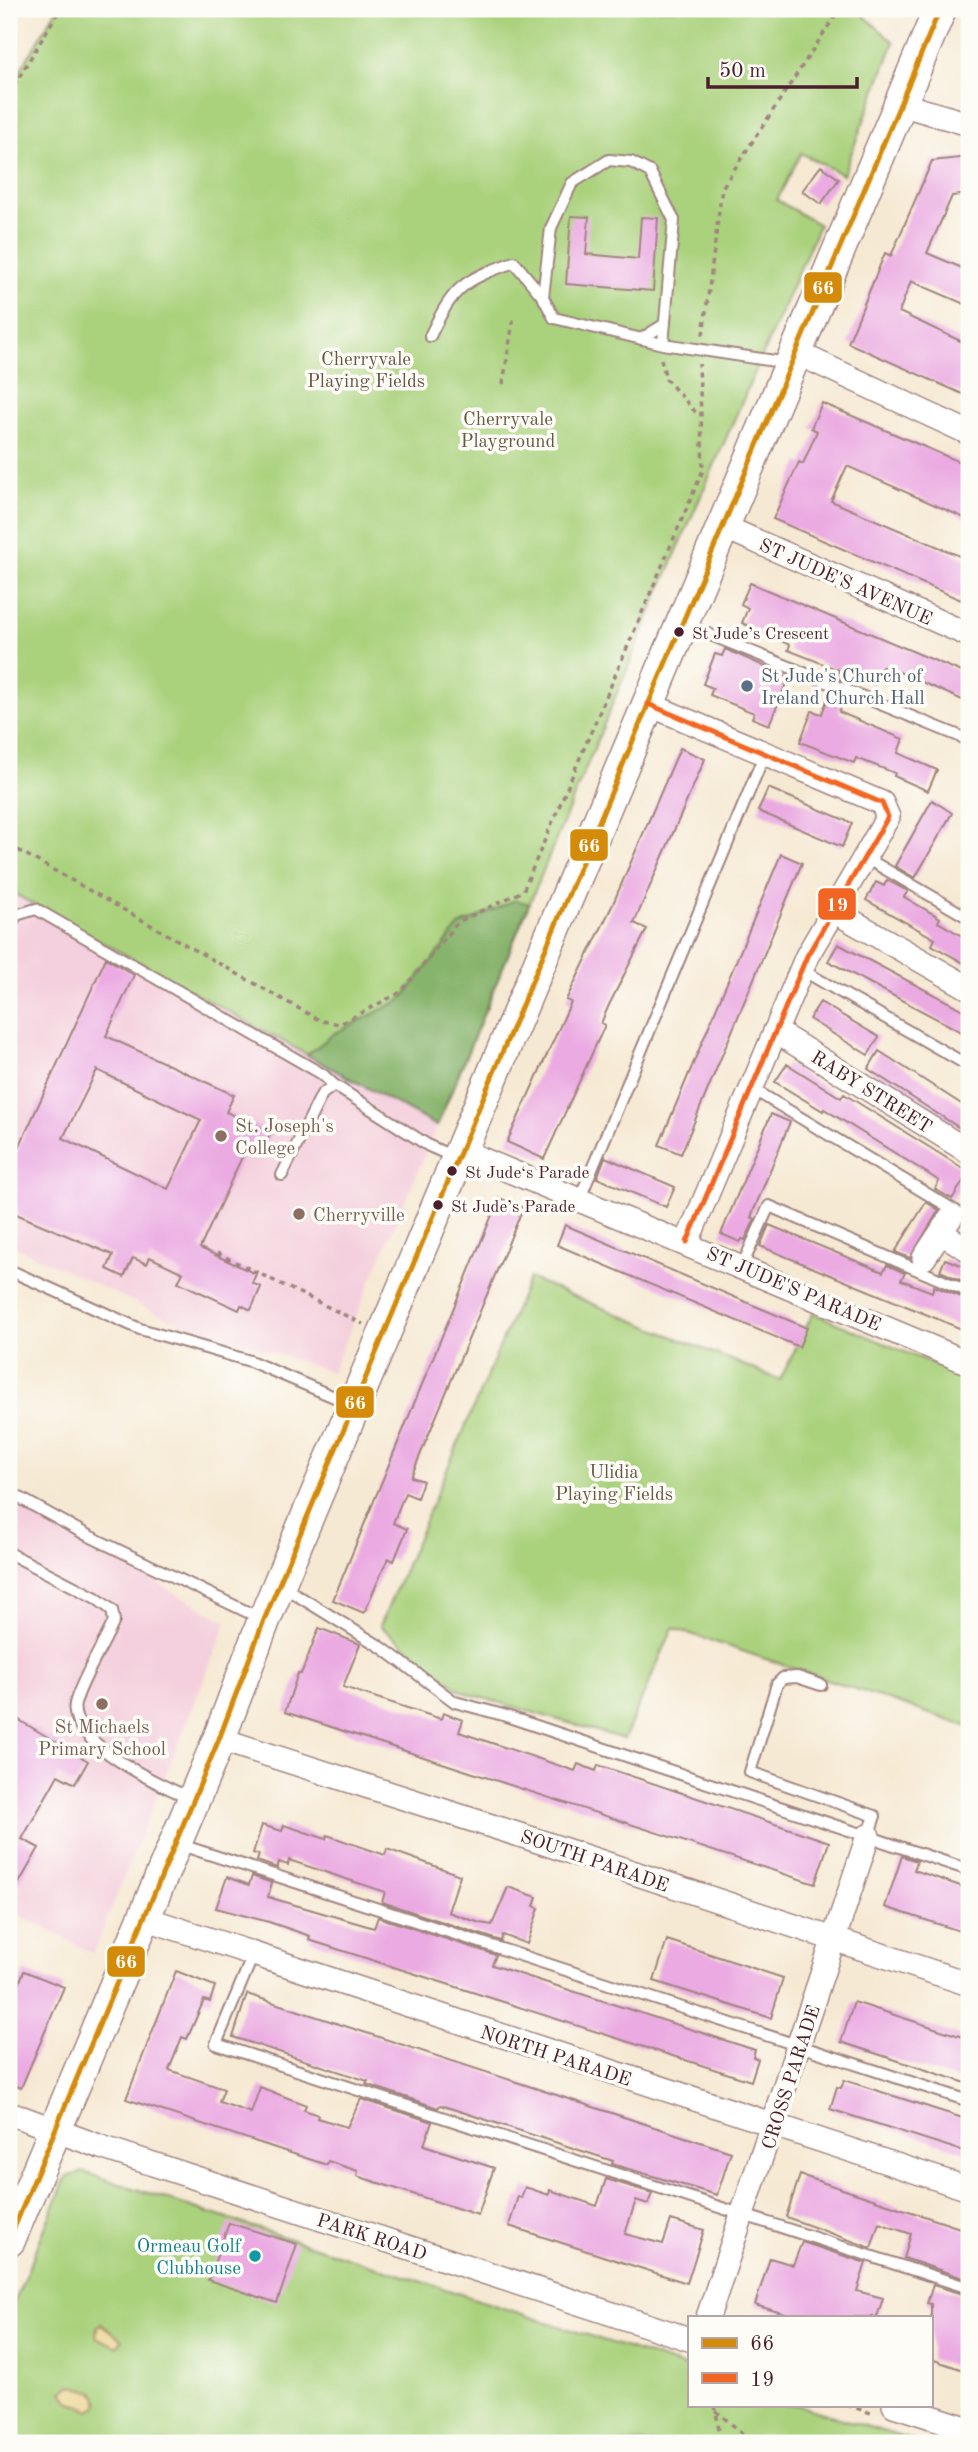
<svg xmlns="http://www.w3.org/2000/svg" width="978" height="2452" font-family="'Old Standard TT',serif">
<rect width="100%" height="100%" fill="#fdfcf7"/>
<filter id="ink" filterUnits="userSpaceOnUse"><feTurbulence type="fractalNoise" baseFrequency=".0143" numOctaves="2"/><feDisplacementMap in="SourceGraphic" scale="14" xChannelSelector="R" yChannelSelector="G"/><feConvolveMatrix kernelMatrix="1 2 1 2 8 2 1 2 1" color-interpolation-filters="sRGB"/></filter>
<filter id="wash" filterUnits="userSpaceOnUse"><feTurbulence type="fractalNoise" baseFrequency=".00686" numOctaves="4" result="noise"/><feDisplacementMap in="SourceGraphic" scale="28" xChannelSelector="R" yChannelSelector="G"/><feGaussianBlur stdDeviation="1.57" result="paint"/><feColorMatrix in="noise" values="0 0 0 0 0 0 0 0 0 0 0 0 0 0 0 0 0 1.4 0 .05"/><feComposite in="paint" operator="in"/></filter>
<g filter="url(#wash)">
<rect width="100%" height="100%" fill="#f6e9d3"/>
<path fill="#f4cfdd" d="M 9,891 L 437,1126 L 332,1372 L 170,1319 L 9,1244 Z
M 9,1500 L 227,1622 L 93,1954 L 9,1909 Z"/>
<path fill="#aad27d" stroke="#7a7854" stroke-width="2" d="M 57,9 L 856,9 L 894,42 L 843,175 L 801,153 L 777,200 L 819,225 L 659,592 L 437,1126 L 9,891 L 9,89 Z
M 529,1278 L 780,1380 L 813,1313 L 969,1379 L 969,1727 L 673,1628 L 624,1739 L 463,1692 L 380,1626 Z
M 83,2172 L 689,2368 L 689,2405 L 797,2405 L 921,2443 L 9,2443 L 9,2315 L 66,2177 Z"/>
<path fill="#87b46c" stroke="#686a4c" stroke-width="2" d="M 515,900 L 529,904 L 437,1126 L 307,1055 L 333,1034 L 401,1000 L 459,926 Z"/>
<path fill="#eeda9e" stroke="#9c7c64" stroke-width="2" d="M 101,2324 L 122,2340 L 117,2347 L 96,2337 L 97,2326 Z
M 72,2385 L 94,2393 L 99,2402 L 97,2407 L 90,2410 L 69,2401 L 63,2391 Z"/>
<g id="blocks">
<path fill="#ebabe2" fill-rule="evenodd" d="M 969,157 L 969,194 L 952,196 L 927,253 L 969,271 L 969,306 L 911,281 L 899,312 L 969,345 L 969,397 L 848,343 L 885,253 L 891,256 L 932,161 Z
M 821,166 L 839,179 L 821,204 L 802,191 Z
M 571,216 L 589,217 L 586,254 L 638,259 L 641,217 L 658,218 L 653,291 L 566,284 Z
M 822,403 L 969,466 L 969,520 L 847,466 L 831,501 L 969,560 L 964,570 L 969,573 L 969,581 L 961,600 L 773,519 L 799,462 L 803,464 L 817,431 L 811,428 Z
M 750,583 L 969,675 L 969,703 L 888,667 L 882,667 L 874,685 L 853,676 L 850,683 L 836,678 L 839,670 L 788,650 L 790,645 L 742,623 L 748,608 L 741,604 Z
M 725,649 L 789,677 L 769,725 L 752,718 L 754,713 L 710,695 L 713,688 L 703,684 L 715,654 L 722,656 Z
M 830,692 L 844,698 L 839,712 L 903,739 L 898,753 L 937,770 L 928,791 L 894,776 L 895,773 L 856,758 L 854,763 L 800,742 L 812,711 L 822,714 Z
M 680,748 L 705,759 L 634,923 L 647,929 L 609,1005 L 601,1023 L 605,1025 L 544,1159 L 507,1142 L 571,1002 L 566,1000 L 612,906 Z
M 768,788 L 852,823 L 842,847 L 758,811 Z
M 932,800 L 952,813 L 915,878 L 895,866 Z
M 781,854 L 802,863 L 681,1154 L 659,1145 Z
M 887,880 L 908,891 L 904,897 L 940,918 L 938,922 L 969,940 L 969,966 L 932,945 L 935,939 L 866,900 L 876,882 L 884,886 Z
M 838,944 L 969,1013 L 969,1036 L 828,961 Z
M 106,958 L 134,975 L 106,1036 L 234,1095 L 226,1112 L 271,1132 L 261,1153 L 247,1146 L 200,1248 L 256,1274 L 252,1283 L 261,1287 L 251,1310 L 241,1305 L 239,1310 L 178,1282 L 183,1273 L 150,1257 L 147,1264 L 133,1258 L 124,1277 L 107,1269 L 113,1255 L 9,1211 L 9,1169 ZM 97,1070 L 201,1120 L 168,1189 L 63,1138 Z
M 820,1002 L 879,1037 L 868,1055 L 809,1019 Z
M 879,1051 L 969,1109 L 969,1134 L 868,1069 Z
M 787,1064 L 841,1098 L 844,1094 L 969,1172 L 952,1199 L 935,1189 L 939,1181 L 927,1173 L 824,1109 L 823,1111 L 775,1082 Z
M 771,1114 L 790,1122 L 751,1217 L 755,1219 L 745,1240 L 742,1239 L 740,1242 L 721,1234 Z
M 605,1157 L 675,1187 L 666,1207 L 597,1178 Z
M 499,1198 L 523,1208 L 411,1477 L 423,1481 L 417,1498 L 405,1493 L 393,1523 L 407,1529 L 394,1561 L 388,1558 L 364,1613 L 333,1600 Z
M 926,1202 L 939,1210 L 910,1258 L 895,1252 Z
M 565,1225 L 807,1328 L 799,1347 L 557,1245 Z
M 769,1225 L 883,1272 L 887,1265 L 905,1273 L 901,1280 L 932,1292 L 934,1286 L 969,1300 L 969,1332 L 760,1246 Z
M 945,1259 L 969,1268 L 969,1284 L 940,1271 Z
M 319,1628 L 360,1644 L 343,1687 L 441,1719 L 443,1713 L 463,1720 L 459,1732 L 575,1771 L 578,1764 L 596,1771 L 598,1765 L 829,1842 L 815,1884 L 285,1712 L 298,1673 L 301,1674 Z
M 9,1714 L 88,1761 L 75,1784 L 58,1775 L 22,1839 L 39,1848 L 19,1883 L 9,1877 Z
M 262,1825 L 282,1831 L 284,1825 L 326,1839 L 327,1835 L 385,1855 L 387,1849 L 460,1875 L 448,1912 L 480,1923 L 492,1925 L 508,1887 L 537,1897 L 534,1906 L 539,1908 L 527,1944 L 503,1935 L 501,1941 L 382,1902 L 385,1892 L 289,1860 L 288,1865 L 279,1862 L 277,1868 L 257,1861 L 259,1855 L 253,1853 Z
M 902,1856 L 917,1861 L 914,1870 L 969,1889 L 969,1934 L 885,1907 Z
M 252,1876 L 272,1883 L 268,1897 L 374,1928 L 378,1917 L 496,1955 L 492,1965 L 755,2050 L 753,2057 L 758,2059 L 751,2081 L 309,1940 L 310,1936 L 269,1922 L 216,1908 L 227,1877 L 249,1885 Z
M 667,1940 L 783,1978 L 771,2018 L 654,1981 Z
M 24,1971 L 64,1987 L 21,2088 L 9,2083 L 9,2008 Z
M 176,1971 L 215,1986 L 210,2002 L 204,2000 L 187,2039 L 182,2037 L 169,2070 L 224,2089 L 219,2102 L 251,2113 L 260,2087 L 306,2105 L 304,2110 L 318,2115 L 317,2118 L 347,2127 L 361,2099 L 432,2122 L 424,2145 L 494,2168 L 478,2215 L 357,2176 L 358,2171 L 328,2161 L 327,2165 L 126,2099 Z
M 247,1994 L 731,2152 L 717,2195 L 612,2164 L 613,2161 L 459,2111 L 440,2105 L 438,2108 L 366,2084 L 368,2081 L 233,2037 Z
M 854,2002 L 969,2039 L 969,2084 L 841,2042 Z
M 844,2080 L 969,2120 L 969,2153 L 830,2109 L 837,2087 L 841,2088 Z
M 800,2175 L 969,2231 L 969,2280 L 904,2258 L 911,2234 L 879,2223 L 871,2248 L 786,2217 Z
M 606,2179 L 652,2193 L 648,2204 L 636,2200 L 625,2234 L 663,2244 L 671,2220 L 704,2230 L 687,2283 L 509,2226 L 518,2196 L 521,2198 L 525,2187 L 549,2195 L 550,2190 L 597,2206 Z
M 229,2223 L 297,2244 L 277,2303 L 208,2280 Z
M 802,2242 L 866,2263 L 857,2291 L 883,2298 L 877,2317 L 795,2317 L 755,2305 L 770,2258 L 793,2265 Z
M 933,2285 L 969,2296 L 969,2372 L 931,2359 L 931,2304 L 927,2303 Z"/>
</g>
</g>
<g filter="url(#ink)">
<use href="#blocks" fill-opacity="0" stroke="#a0847f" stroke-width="2"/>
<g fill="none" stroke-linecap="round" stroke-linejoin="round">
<g stroke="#a0847f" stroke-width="14">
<path id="lane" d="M 430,336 C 454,286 462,281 514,262 L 543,297 L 554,318 L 663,344 L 674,220 L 650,172 L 631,162 L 609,160 L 572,183 L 551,228 L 543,297
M 641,339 L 665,324
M 663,344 L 788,363
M 686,625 L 969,740
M 866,858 L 969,918
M 9,929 L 16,915 L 36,909 L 322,1074 L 334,1085
M 802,970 L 969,1066
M 751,1088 L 969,1219
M 282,1175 L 322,1094 L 334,1085 L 429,1146 L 456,1158
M 580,1198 L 765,753
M 742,1266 L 769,1206 L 969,1292
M 9,1270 L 140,1329 L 250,1361 L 353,1405
M 9,1492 L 87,1535 L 262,1619
M 9,1553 L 96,1598 L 112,1610 L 114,1621 C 104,1644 80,1682 75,1704 C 67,1742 163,1787 191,1798
M 282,1586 L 381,1647 L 455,1702 L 503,1715 L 969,1870
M 821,1685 L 797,1677 L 783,1678 L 777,1684 L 750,1772 L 875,1816 L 868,1836
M 178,1844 L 969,2101
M 253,1955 L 216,2044 L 969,2288"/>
</g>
<g stroke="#a0847f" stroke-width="26">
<path id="street" d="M 900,104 L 969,124
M 795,352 L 969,433
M 722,526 L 969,635
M 648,704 L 882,803 L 888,817 L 807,956 L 687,1242
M 834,911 L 969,988
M 775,1031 L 969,1152
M 462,1151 L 969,1363
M 941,1233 L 969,1250
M 924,1258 L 951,1217
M 219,1739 L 529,1838 L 969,1984
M 144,1918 L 969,2189
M 9,2113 L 101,2147 L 689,2339
M 708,2317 L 868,1836
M 894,2405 L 969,2429"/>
</g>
<g stroke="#a0847f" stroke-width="35">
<path id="secondary" d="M 9,2240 L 219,1739 L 264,1620 L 940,9"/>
</g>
<path stroke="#a0847f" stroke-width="3.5" stroke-dasharray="5 5" stroke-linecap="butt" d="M 9,94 L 60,9
M 703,335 L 722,188 L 835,16 L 826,9
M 661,359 L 666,379 L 699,416
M 503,384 L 514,315
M 9,845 L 321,1021 L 340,1024 L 401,992 L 458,922 L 523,891 L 703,470 L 699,364
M 217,1253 L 363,1324
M 715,2405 L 721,2443
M 847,2405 L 874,2414
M 716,2411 L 754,2443"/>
<use href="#lane" stroke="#fff" stroke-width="10"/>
<use href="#street" stroke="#fff" stroke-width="23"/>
<use href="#secondary" stroke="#fff" stroke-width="32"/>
<g stroke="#fdfcf7" stroke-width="10">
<path id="bus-1" d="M 9,2240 L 219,1739 L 264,1620 L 940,9"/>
</g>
<g stroke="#fdfcf7" stroke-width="10">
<path id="bus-2" d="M 648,704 L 882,803 L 888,817 L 807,956 L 687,1242"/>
</g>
<use href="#bus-1" stroke="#d48b09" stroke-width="5"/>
<use href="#bus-2" stroke="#f26522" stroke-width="5"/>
</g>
</g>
<g fill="#4a1f2b" stroke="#fdfcf7" stroke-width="2.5">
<circle cx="679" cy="632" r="6"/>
<circle cx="452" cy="1171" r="6"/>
<circle cx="438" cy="1205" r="6"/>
</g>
<circle fill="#5c6f8a" stroke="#fdfcf7" stroke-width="2.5" cx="747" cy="686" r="7"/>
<g fill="#8d6e63" stroke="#fdfcf7" stroke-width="2.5">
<circle cx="221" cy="1136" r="7"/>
<circle cx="299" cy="1214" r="7"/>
<circle cx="102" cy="1704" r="7"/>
</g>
<circle fill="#0f9aa8" stroke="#fdfcf7" stroke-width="2.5" cx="255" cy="2256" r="7"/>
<g text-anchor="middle" stroke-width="7" stroke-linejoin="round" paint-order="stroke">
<g font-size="17" fill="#4a1f2b" stroke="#fdfcf7" text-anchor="start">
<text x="692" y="639">St Jude’s Crescent</text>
<text x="465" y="1178">St Jude‘s Parade</text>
<text x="451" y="1212">St Jude’s Parade</text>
</g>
<g font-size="19" fill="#675544" stroke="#fdfcf7">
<text x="366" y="365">Cherryvale<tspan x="366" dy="22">Playing Fields</tspan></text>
<text x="508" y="425">Cherryvale<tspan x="508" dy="22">Playground</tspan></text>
<text x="614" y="1478">Ulidia<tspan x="614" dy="22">Playing Fields</tspan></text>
</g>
<g font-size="19" fill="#4a1f2b" stroke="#fdfcf7">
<text transform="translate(846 581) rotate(24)" y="7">ST JUDE'S AVENUE</text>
<text transform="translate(872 1091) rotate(32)" y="7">RABY STREET</text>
<text transform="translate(794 1288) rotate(23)" y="7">ST JUDE'S PARADE</text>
<text transform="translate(595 1860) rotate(19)" y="7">SOUTH PARADE</text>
<text transform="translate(556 2055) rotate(18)" y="7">NORTH PARADE</text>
<text transform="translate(790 2077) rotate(-72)" y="7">CROSS PARADE</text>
<text transform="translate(372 2236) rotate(18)" y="7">PARK ROAD</text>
</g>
<g font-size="19" fill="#4e5e75" stroke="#fdfcf7" text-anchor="start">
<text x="761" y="682">St Jude's Church of<tspan x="761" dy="22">Ireland Church Hall</tspan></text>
</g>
<g font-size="19" fill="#785e54" stroke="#fdfcf7" text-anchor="start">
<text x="235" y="1132">St. Joseph's<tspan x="235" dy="22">College</tspan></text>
<text x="313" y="1221">Cherryville</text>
<text x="102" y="1733" text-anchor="middle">St Michaels<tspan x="102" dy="22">Primary School</tspan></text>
</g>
<g font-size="19" fill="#0d838f" stroke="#fdfcf7" text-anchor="end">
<text x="241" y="2252">Ormeau Golf<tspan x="241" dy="22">Clubhouse</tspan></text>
</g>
</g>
<g stroke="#fdfcf7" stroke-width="2.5">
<rect x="803" y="271" width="40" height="33" rx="7" fill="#d48b09"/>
<rect x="569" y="828" width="40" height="34" rx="7" fill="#d48b09"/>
<rect x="817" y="887" width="40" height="34" rx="7" fill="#f26522"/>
<rect x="335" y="1385" width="40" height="34" rx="7" fill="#d48b09"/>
<rect x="106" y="1945" width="40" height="33" rx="7" fill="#d48b09"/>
</g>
<g font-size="19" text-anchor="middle" font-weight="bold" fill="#fff">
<text x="823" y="294">66</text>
<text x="589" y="852">66</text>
<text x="837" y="911">19</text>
<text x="355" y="1409">66</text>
<text x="126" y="1968">66</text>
</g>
<rect width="978" height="2452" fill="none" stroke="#fdfcf7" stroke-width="35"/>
<rect x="688" y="2316" width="245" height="91" fill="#fdfcf7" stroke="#b5a4a5" stroke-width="2"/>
<rect x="702" y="2338" width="35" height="10" fill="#d48b09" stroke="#b5a4a5" stroke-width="2"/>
<text x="750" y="2350" font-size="21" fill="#4a1f2b">66</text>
<rect x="702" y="2373" width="35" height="10" fill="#f26522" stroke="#b5a4a5" stroke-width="2"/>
<text x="750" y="2386" font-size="21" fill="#4a1f2b">19</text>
<path d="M708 77v10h149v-10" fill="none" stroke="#4a1f2b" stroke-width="3.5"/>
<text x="719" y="77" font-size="21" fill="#4a1f2b" stroke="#fdfcf7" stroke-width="5" paint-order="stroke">50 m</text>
</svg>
